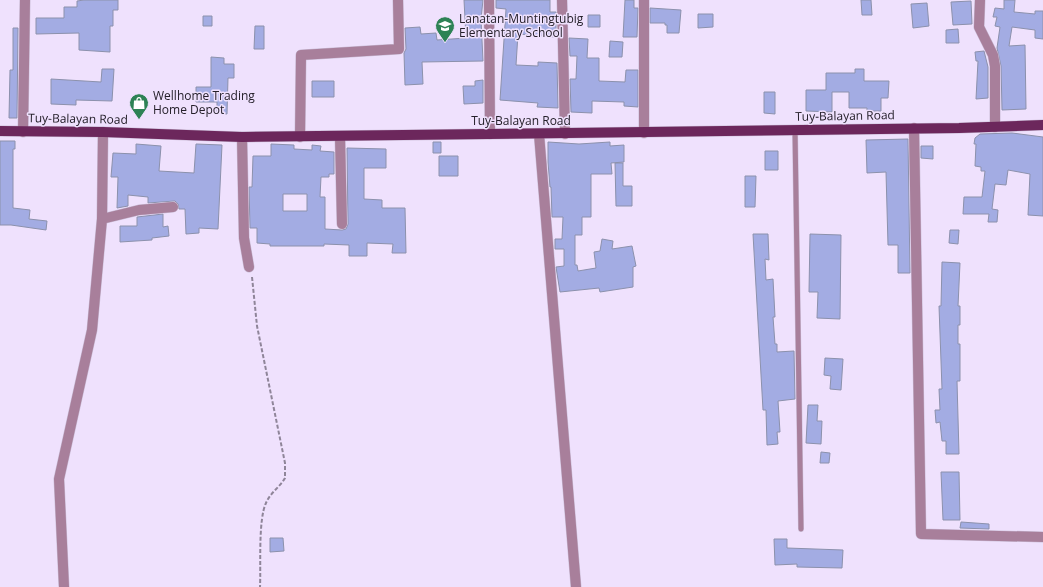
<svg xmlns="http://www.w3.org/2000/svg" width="1043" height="587" font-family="'Open Sans',sans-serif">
<rect width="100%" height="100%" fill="#efe1fd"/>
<path fill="#a3ace3" stroke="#8c91ac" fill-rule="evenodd" d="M 84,0 L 118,0 L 118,10 L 113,10 L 113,26 L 110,26 L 110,52 L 79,50 L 79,33 L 36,34 L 36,18 L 64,18 L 64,7 L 77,7 L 77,1 Z
M 464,0 L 483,0 L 481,19 L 483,61 L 422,62 L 423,84 L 405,85 L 404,53 L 406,49 L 405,28 L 420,27 L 421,34 L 436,33 L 437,40 L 466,38 Z
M 496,0 L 550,0 L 550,12 L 556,12 L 556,37 L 518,34 L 516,65 L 538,66 L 538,62 L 557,63 L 558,108 L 537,107 L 538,103 L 500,100 L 506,9 L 496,8 Z
M 625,0 L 634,0 L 634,8 L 638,8 L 637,37 L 623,37 Z
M 861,0 L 871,0 L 872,15 L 862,15 Z
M 1004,0 L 1015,0 L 1014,12 L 1035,14 L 1035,11 L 1043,11 L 1043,39 L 1035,38 L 1035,30 L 1012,27 L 1009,46 L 1025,45 L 1026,109 L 1002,110 L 1001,66 L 997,48 L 1000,27 L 995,26 L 997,17 L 993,17 L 995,8 L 1004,9 Z
M 971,1 L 972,24 L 953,25 L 951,2 Z
M 927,3 L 929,26 L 913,28 L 911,4 Z
M 650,8 L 681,10 L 679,33 L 667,33 L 667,25 L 665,25 L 665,23 L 650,23 Z
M 698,14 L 713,14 L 713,27 L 698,28 Z
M 588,15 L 600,15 L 600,27 L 588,27 Z
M 203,16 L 212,16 L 212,26 L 203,26 Z
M 255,26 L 264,26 L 264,49 L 254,49 Z
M 13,28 L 18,28 L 17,118 L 9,118 L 10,70 L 13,70 Z
M 958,29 L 959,43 L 946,43 L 946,30 Z
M 569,38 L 588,39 L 587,58 L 599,58 L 599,81 L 625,82 L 626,70 L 638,70 L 638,107 L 624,106 L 624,102 L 592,101 L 592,113 L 571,112 L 570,79 L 576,79 L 577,56 L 570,56 Z
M 610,41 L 623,42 L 622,57 L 609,57 Z
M 984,51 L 988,67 L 988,98 L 976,99 L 978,61 L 976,61 L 975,52 Z
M 211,57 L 224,58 L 224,64 L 234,64 L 234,78 L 228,78 L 227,114 L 217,113 L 217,102 L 196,102 L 196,87 L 211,87 Z
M 102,69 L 114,69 L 112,101 L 76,100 L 76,105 L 51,104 L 51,79 L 101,82 Z
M 855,69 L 864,69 L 864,81 L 889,81 L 888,98 L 881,98 L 881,111 L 867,111 L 867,108 L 849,108 L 849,92 L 832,92 L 832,112 L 806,111 L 806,90 L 826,90 L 826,73 L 855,73 Z
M 483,80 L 483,103 L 464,104 L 463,86 L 475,86 L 475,81 Z
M 312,81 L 334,81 L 334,97 L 312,97 Z
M 764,92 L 775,92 L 775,114 L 764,113 Z
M 1012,133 L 1043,137 L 1043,216 L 1028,215 L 1030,174 L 1008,170 L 1006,185 L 995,184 L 992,209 L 998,210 L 997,222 L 988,222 L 989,214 L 963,214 L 964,197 L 982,197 L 985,171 L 981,171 L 981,167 L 975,166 L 976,144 L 974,144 L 975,138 L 980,134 Z
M 908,139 L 910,273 L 898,273 L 898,245 L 888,245 L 886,172 L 867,173 L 866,140 Z
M 0,141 L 15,141 L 15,149 L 13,149 L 13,208 L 30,210 L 29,219 L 47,221 L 46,230 L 11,225 L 0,225 Z
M 433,142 L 441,142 L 441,153 L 433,153 Z
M 548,142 L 579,144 L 610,142 L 610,146 L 624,145 L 624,162 L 611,163 L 612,174 L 591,174 L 591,217 L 582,217 L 582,235 L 575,235 L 575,265 L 577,265 L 578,271 L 596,268 L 594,252 L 600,251 L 602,239 L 613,241 L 612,249 L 632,246 L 636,266 L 633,267 L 633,287 L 600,292 L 599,288 L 560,292 L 556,267 L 564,266 L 564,249 L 555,249 L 555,239 L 562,239 L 563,217 L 552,217 L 551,187 L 550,187 L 548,162 Z
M 136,144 L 161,146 L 159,171 L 194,173 L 196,144 L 222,145 L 218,229 L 199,228 L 199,233 L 186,234 L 185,209 L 179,209 L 178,204 L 175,201 L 148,203 L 148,197 L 128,195 L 128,206 L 117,208 L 118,177 L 111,177 L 113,153 L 136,154 Z
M 271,144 L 294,145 L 294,149 L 312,150 L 312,145 L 321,146 L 320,151 L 334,152 L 334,174 L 329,174 L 329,177 L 321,177 L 320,197 L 325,197 L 325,229 L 342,230 L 346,229 L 348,224 L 347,148 L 386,149 L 386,168 L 364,168 L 364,199 L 382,200 L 382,208 L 405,208 L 406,253 L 392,253 L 393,244 L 367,243 L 367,256 L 349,256 L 349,245 L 324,244 L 324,246 L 270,246 L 270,244 L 257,243 L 257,228 L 250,228 L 249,187 L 252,187 L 253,156 L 271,156 ZM 283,194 L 307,194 L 307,211 L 283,211 Z
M 921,146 L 933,146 L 933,159 L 921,158 Z
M 765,151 L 778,151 L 778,170 L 765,170 Z
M 439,156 L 458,156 L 458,176 L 439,176 Z
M 615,163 L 623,163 L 623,186 L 632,186 L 632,206 L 616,206 Z
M 745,176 L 756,176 L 755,207 L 745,207 Z
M 163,214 L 163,227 L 168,226 L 169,236 L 152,238 L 152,240 L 120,242 L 120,226 L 137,226 L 137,217 Z
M 950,230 L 959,230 L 958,244 L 949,243 Z
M 753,234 L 768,234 L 769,260 L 765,259 L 766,280 L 773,279 L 775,317 L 773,317 L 775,344 L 777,344 L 777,352 L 794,351 L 795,399 L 778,401 L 780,432 L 777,432 L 778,444 L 767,445 L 766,410 L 763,410 Z
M 810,234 L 841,235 L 840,319 L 817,318 L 818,292 L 809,292 Z
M 942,262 L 960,263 L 958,306 L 960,306 L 960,325 L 958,325 L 958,344 L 960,344 L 960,381 L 957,381 L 959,454 L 946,454 L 946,441 L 942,441 L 940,422 L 936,423 L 935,410 L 940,410 L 939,389 L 942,389 L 939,306 L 941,306 Z
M 825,358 L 843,359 L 841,390 L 830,389 L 831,376 L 824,375 Z
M 808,405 L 818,405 L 817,421 L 822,421 L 821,444 L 806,443 Z
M 821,452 L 830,453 L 829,463 L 820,463 Z
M 941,472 L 959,472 L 960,520 L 943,520 Z
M 961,522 L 989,524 L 989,529 L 960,528 Z
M 270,538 L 283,538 L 284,551 L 270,552 Z
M 774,539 L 787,539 L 787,548 L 843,550 L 842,568 L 797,567 L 797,564 L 775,565 Z"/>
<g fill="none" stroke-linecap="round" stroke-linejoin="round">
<g stroke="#cbbed7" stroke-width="6">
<path id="service" d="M 795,130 L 801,529"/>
</g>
<g stroke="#cbbed7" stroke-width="11">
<path id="minor" d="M 489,0 L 490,134
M 562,0 L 565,134
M 644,0 L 644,133
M 980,0 L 979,27 L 993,55 L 995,66 L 995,127
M 914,128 L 921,534 L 1043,537
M 23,132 L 25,0
M 539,134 L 576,587
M 242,137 L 244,238 L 249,267
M 300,137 L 301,55 L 399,49 L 398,0
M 340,137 L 342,224
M 102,219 L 139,210 L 173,207
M 64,587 L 59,479 L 92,330 L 102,219 L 103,132"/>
</g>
<g stroke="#cbbed7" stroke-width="11">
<path id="primary" d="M 0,131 L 103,132 L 242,137 L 959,128 L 1043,125"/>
</g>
<path stroke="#8f8599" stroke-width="2" stroke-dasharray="4 2" stroke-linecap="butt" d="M 252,277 L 257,326 L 285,463 L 285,478 C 280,487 270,493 266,503 C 258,520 261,566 260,587"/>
<use href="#service" stroke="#a87f9b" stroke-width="5"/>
<use href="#minor" stroke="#a87f9b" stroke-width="10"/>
<use href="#primary" stroke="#6c275c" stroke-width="10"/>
</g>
<defs>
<g id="school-pin" transform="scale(1)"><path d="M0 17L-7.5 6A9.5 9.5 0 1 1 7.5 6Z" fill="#2d8255" stroke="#efe1fd"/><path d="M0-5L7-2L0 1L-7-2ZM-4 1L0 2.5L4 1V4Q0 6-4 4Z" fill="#fff"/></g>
<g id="shop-pin" transform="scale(1)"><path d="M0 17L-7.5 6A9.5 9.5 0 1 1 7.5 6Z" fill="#2d8255" stroke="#efe1fd"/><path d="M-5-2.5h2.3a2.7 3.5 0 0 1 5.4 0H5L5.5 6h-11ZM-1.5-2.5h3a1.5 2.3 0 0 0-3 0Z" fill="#fff"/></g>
</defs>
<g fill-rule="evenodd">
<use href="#school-pin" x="445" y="26"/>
<use href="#shop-pin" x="139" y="103"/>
</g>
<g text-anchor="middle" stroke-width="3" stroke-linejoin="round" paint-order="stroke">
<g font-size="12" fill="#25202a" stroke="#efe1fd" text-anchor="start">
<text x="459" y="23">Lanatan-Muntingtubig<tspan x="459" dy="14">Elementary School</tspan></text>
<text x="153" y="100">Wellhome Trading<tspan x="153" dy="14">Home Depot</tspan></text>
</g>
<g font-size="12" fill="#25202a" stroke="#efe1fd">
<text transform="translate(845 116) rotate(-1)" y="4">Tuy-Balayan Road</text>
<text transform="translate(78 119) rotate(1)" y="4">Tuy-Balayan Road</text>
<text x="521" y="125">Tuy-Balayan Road</text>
</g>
</g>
</svg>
